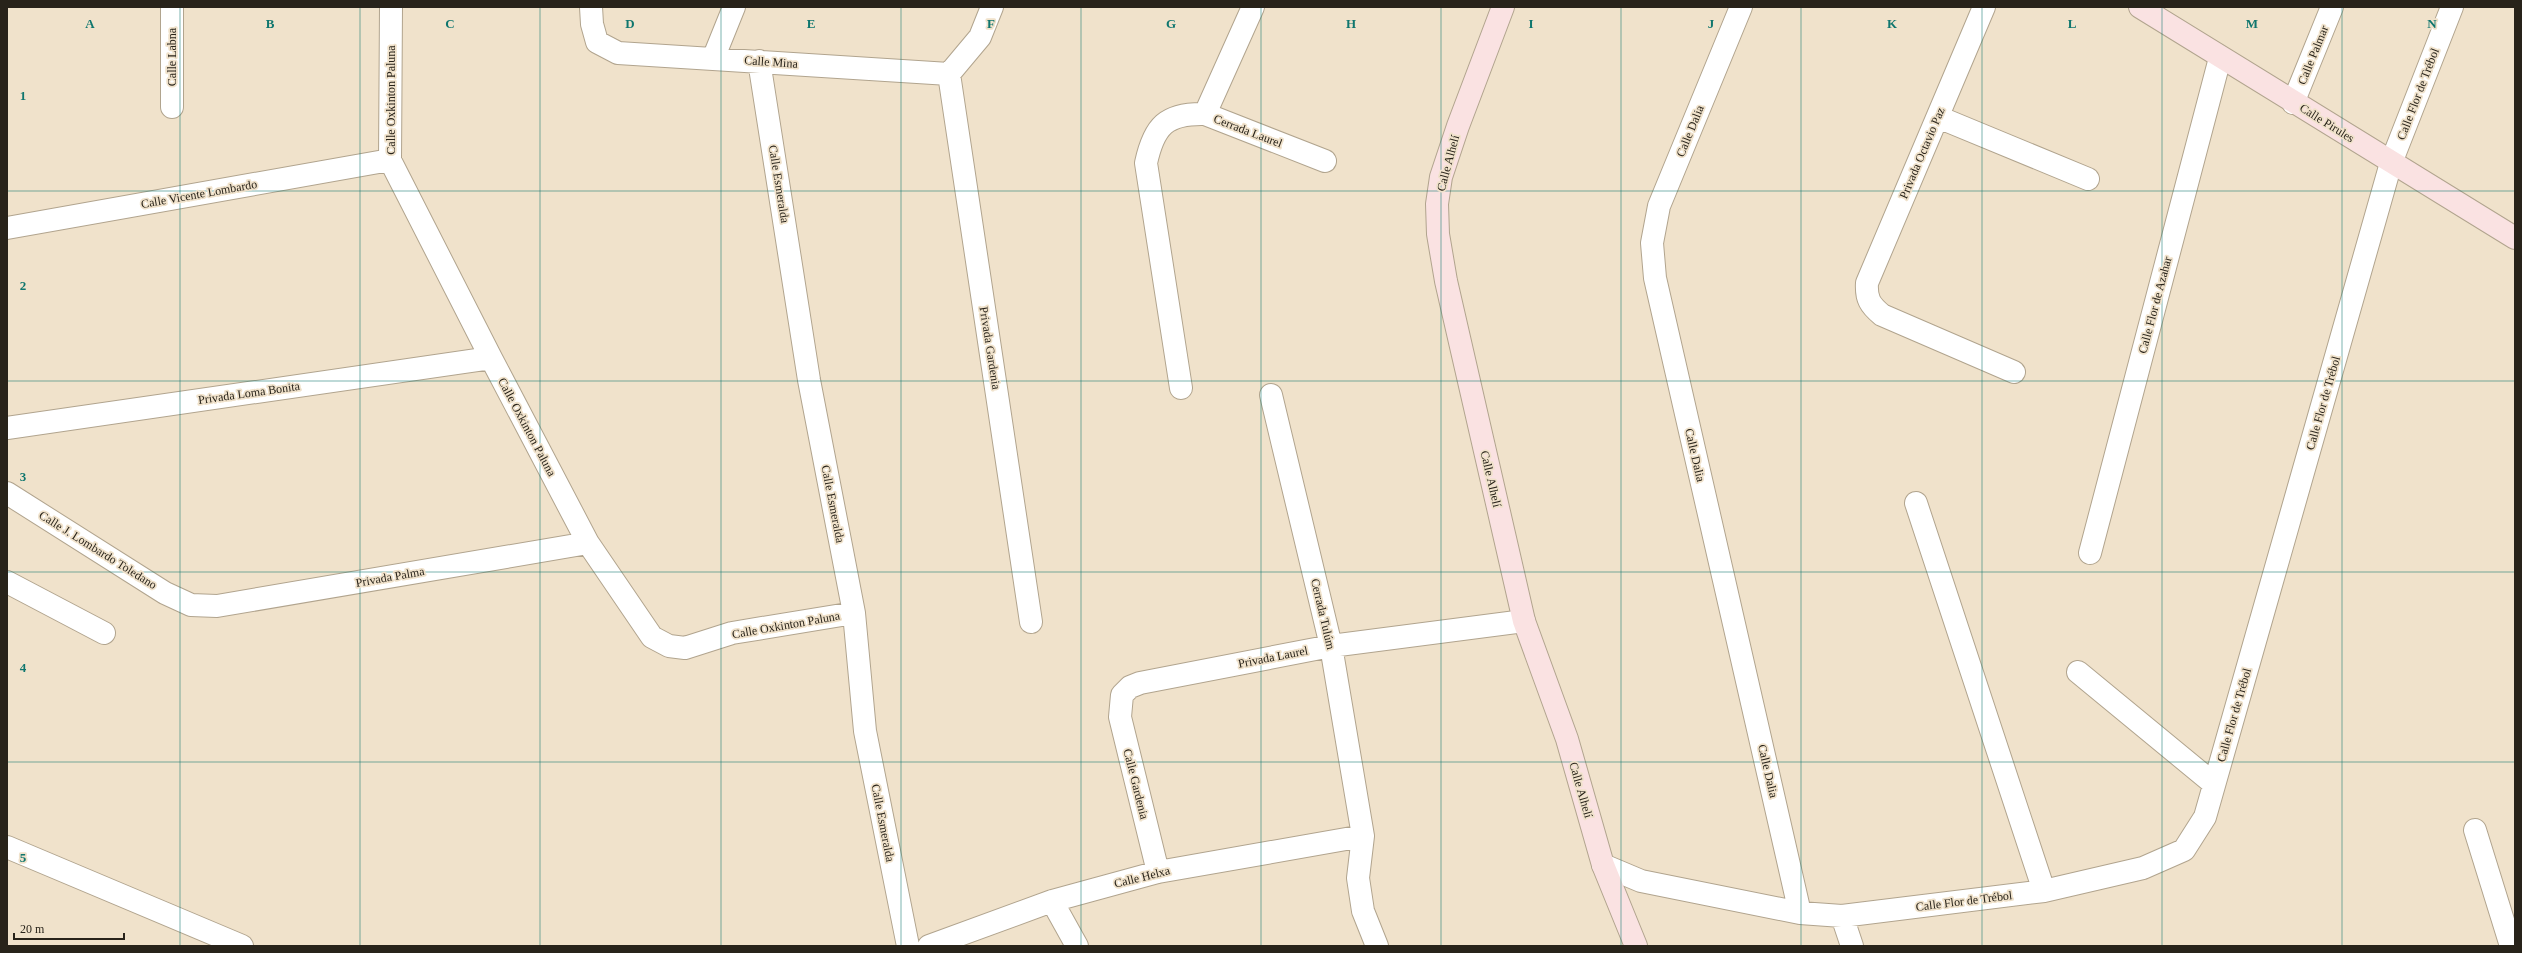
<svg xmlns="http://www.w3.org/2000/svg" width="2522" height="953" font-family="'Times New Roman',serif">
<rect width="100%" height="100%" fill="#f0e2cb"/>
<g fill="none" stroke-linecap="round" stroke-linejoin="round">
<g stroke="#b1a48e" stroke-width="24">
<path id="street" d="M 391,7 L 390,160 L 491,358 L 588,543 L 652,637 L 669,646 L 685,648 L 732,633 L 854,613
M 591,7 L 592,24 L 597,42 L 618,53 L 949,74
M 1741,7 L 1659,206 L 1652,243 L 1655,278 L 1800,913
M 1984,7 L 1867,283 C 1866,299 1870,305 1882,315 L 2014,372
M 713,59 L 734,7
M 759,61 L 809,380 L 854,613 L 865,731 L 908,946
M 949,74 L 1031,622
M 949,74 L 980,37 L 992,7
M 2293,103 L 2332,7
M 172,107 L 172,7
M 1205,114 L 1253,7
M 1938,117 L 2088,179
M 7,228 L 390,160
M 1181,388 L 1146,163 C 1154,126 1166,113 1205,114 L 1325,161
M 1271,395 L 1331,646 L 1363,836 L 1358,878 L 1363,911 L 1377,946
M 7,428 L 491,358
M 7,493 L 165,593 L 191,605 L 217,606 L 588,543
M 1916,503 L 2044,891
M 2090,553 L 2220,58
M 7,582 L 104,633
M 2078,672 L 2214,784
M 2475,830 L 2511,946
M 7,847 L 242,946
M 1603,865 L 1641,881 L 1800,913 L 1842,916 L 2044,891 L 2143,868 L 2184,850 L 2205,817 L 2391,163 L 2452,7
M 1158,872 L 1120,717 L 1122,695 L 1130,687 L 1140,683 L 1331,646 L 1524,621
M 1052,901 L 1077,946
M 1842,916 L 1852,946
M 929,946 L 1052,901 L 1158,872 L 1363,836"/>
</g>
<g stroke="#b1a48e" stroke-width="24">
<path id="secondary" d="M 1503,7 L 1458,126 L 1441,177 L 1437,204 L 1438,234 L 1446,281 L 1524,621 L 1567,739 L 1603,865 L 1636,946
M 2140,7 L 2515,238"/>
</g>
<use href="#street" stroke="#fff" stroke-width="22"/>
<use href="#secondary" stroke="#fae2e2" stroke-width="22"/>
</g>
<path fill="none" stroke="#0f766e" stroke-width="1" stroke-opacity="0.55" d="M 180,7 L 180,946M 360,7 L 360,946M 540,7 L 540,946M 721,7 L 721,946M 901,7 L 901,946M 1081,7 L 1081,946M 1261,7 L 1261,946M 1441,7 L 1441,946M 1621,7 L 1621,946M 1801,7 L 1801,946M 1982,7 L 1982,946M 2162,7 L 2162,946M 2342,7 L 2342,946M 7,191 L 2515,191M 7,381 L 2515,381M 7,572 L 2515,572M 7,762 L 2515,762"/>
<g text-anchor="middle" stroke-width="3.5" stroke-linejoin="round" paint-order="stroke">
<g font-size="12" fill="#28231a" stroke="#f0e2cb">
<text transform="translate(2313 55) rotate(-68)" y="4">Calle Palmar</text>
<text transform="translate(172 57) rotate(-90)" y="4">Calle Labna</text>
<text transform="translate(771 62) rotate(4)" y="4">Calle Mina</text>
<text transform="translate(2418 94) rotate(-69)" y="4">Calle Flor de Trébol</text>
<text transform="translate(391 100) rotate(-90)" y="4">Calle Oxkinton Paluna</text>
<text transform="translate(2327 123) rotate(32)" y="4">Calle Pirules</text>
<text transform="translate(1248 131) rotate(21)" y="4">Cerrada Laurel</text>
<text transform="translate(1690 131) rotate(-68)" y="4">Calle Dalia</text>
<text transform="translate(1922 153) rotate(-67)" y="4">Privada Octavio Paz</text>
<text transform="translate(1448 163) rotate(-75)" y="4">Calle Alhelí</text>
<text transform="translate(779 184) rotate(81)" y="4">Calle Esmeralda</text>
<text transform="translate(199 194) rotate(-10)" y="4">Calle Vicente Lombardo</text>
<text transform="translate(2155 305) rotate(-75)" y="4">Calle Flor de Azahar</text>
<text transform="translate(990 348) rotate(81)" y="4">Privada Gardenia</text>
<text transform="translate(249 393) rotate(-8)" y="4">Privada Loma Bonita</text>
<text transform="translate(2323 403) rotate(-74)" y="4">Calle Flor de Trébol</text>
<text transform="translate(527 427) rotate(62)" y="4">Calle Oxkinton Paluna</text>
<text transform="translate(1695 455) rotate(77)" y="4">Calle Dalia</text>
<text transform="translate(1491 479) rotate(77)" y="4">Calle Alhelí</text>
<text transform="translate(833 504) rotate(79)" y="4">Calle Esmeralda</text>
<text transform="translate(98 550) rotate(32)" y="4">Calle J. Lombardo Toledano</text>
<text transform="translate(390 577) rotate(-10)" y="4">Privada Palma</text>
<text transform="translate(1323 614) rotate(77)" y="4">Cerrada Tulúm</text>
<text transform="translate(786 625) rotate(-10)" y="4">Calle Oxkinton Paluna</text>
<text transform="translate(1273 657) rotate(-11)" y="4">Privada Laurel</text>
<text transform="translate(2234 715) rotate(-74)" y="4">Calle Flor de Trébol</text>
<text transform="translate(1768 771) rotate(77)" y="4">Calle Dalia</text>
<text transform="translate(1136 784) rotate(76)" y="4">Calle Gardenia</text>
<text transform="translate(1581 790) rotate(74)" y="4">Calle Alhelí</text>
<text transform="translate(883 823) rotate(79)" y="4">Calle Esmeralda</text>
<text transform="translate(1142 877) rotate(-14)" y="4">Calle Helxa</text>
<text transform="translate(1964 901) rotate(-7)" y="4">Calle Flor de Trébol</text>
</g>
</g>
<g font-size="13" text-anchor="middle" font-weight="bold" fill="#0f766e" stroke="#f0e2cb" stroke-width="3.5" stroke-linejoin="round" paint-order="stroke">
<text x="90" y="28">A</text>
<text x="270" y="28">B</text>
<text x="450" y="28">C</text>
<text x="630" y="28">D</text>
<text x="811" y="28">E</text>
<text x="991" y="28">F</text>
<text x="1171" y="28">G</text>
<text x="1351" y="28">H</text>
<text x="1531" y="28">I</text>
<text x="1711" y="28">J</text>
<text x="1892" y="28">K</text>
<text x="2072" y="28">L</text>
<text x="2252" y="28">M</text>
<text x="2432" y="28">N</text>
<text x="23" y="100">1</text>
<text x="23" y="290">2</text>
<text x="23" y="481">3</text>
<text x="23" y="672">4</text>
<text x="23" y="862">5</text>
</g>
<rect width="2522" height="953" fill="none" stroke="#28231a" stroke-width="16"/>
<path d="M14 933v6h110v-6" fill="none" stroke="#28231a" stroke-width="2"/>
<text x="20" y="933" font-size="12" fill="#28231a" stroke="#f0e2cb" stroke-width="3" paint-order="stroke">20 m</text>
</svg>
